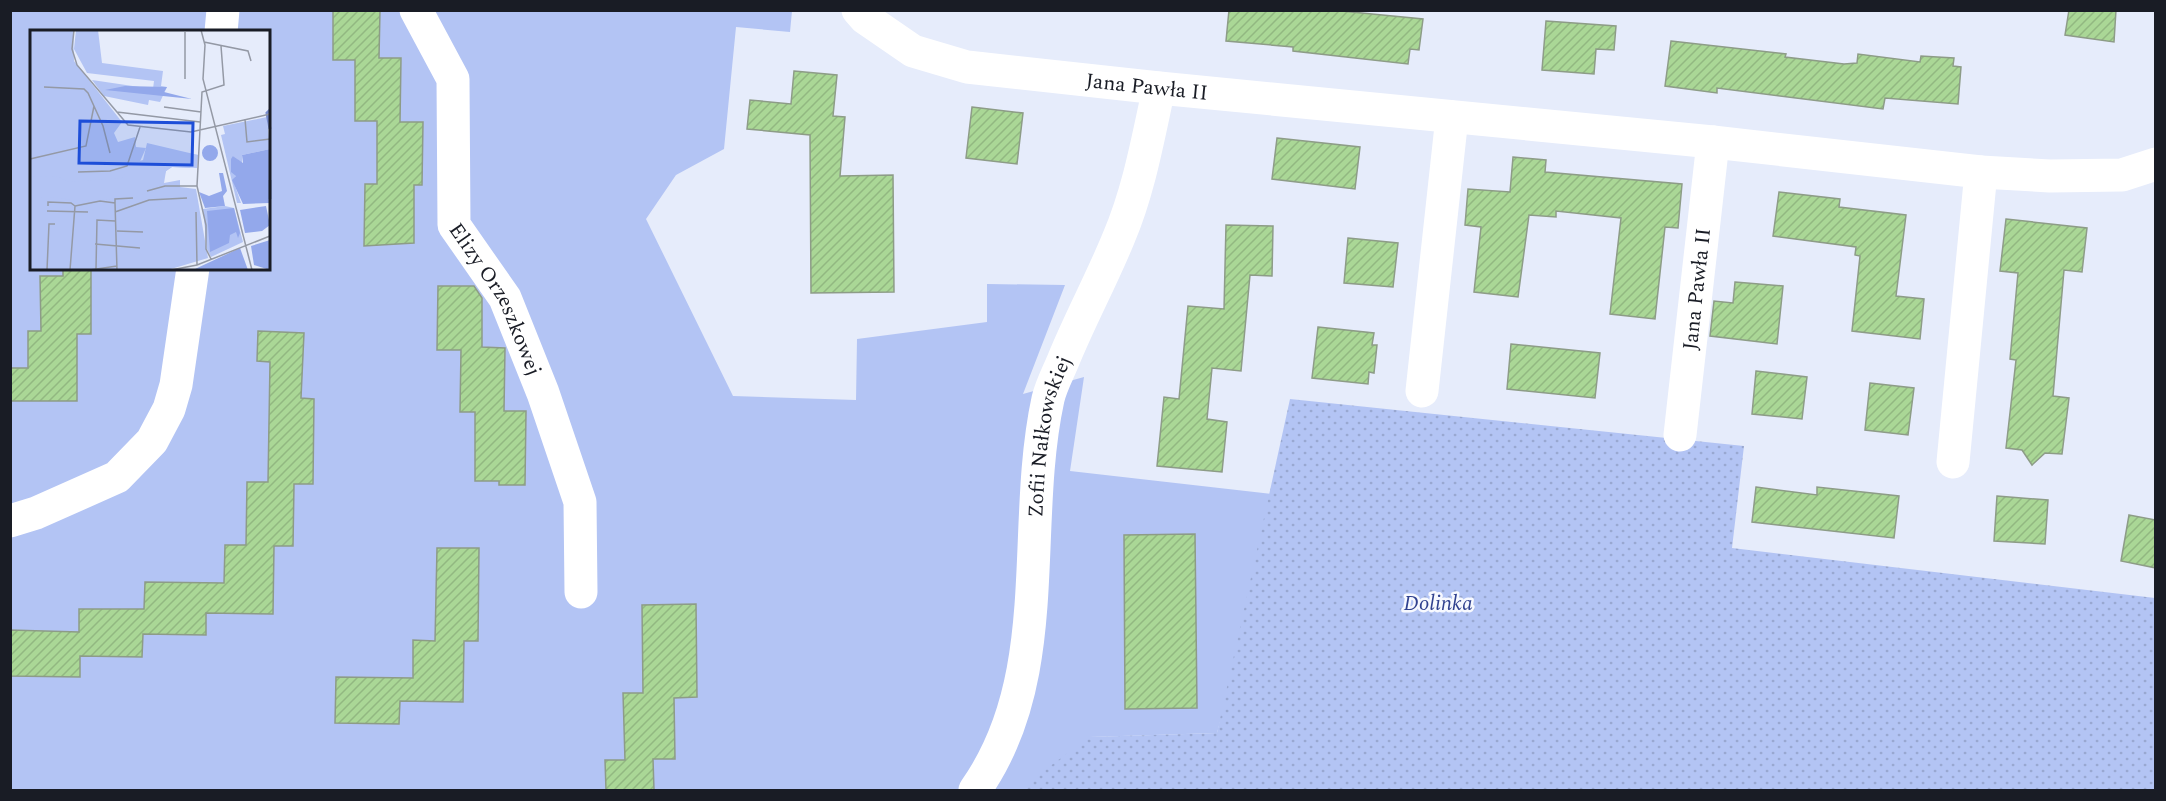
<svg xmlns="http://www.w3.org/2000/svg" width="2166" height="801" font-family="Spectral,serif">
<defs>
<pattern id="park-dots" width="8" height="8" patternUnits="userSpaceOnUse" patternTransform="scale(1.5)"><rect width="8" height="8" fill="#b3c4f4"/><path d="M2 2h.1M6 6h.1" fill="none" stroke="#99a8d1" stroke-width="1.8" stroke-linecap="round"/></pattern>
<pattern id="building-hatch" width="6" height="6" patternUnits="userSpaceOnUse" patternTransform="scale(1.5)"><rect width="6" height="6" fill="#aad796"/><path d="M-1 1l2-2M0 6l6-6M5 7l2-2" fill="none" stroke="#92b881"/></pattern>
</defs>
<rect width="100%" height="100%" fill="#e6ecfb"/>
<path fill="#b3c4f4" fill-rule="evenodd" d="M 10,11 L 792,11 L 790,32 L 736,27 L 724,149 L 676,175 L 646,219 L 733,396 L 856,400 L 857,339 L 987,322 L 987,284 L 1065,285 L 1023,394 L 1084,377 L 1070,471 L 1280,495 L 1217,733 L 1090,737 L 1101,790 L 11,790 ZM 32,32 L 268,32 L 268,268 L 32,268 Z"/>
<path fill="url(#park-dots)" d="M 1290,399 L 1744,446 L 1732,548 L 2155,598 L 2155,790 L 1022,790 L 1029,782 L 1089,737 L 1217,733 Z"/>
<path fill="url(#building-hatch)" stroke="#8d9c87" stroke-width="1.5" d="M 333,10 L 380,10 L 379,58 L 401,58 L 400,122 L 423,122 L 422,185 L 414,185 L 414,243 L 364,246 L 365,184 L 377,184 L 377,121 L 355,121 L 355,60 L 333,60 Z
M 1229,10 L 1331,10 L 1423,19 L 1419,50 L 1410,49 L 1408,64 L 1293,51 L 1293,47 L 1226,41 Z
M 2069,10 L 2116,10 L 2114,42 L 2065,35 Z
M 1546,21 L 1616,26 L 1614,50 L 1596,49 L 1594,74 L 1542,70 Z
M 1671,41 L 1786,54 L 1785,57 L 1844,64 L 1857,63 L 1858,54 L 1920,62 L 1921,56 L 1954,58 L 1953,66 L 1961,67 L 1958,104 L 1885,98 L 1883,109 L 1717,88 L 1717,93 L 1665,86 Z
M 794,71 L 837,75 L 833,116 L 845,117 L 840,176 L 893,175 L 894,292 L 811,293 L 810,135 L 747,129 L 750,100 L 791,104 Z
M 972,107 L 1023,113 L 1017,164 L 966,158 Z
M 1277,138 L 1360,147 L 1355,189 L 1272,179 Z
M 1513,157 L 1546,160 L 1545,172 L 1682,184 L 1678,228 L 1665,227 L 1655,319 L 1610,314 L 1621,218 L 1556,211 L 1556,217 L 1529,215 L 1518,297 L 1474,292 L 1481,227 L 1465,225 L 1468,189 L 1510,192 Z
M 1779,192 L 1840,199 L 1839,207 L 1906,215 L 1896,296 L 1924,299 L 1920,339 L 1852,331 L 1860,256 L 1855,255 L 1856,247 L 1773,236 Z
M 2006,219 L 2087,228 L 2082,272 L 2064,270 L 2053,396 L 2069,398 L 2062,454 L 2045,453 L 2032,465 L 2022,450 L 2006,448 L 2016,360 L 2010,359 L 2018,273 L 2000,271 Z
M 1226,225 L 1273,226 L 1272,276 L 1250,275 L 1241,371 L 1212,368 L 1207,419 L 1227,422 L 1222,472 L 1157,466 L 1164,397 L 1179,399 L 1188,306 L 1224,309 Z
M 1348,238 L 1398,243 L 1393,287 L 1344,283 Z
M 63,268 L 91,268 L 91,334 L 77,334 L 77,401 L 10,401 L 10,368 L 28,368 L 28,331 L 41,331 L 40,276 L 63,276 Z
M 1735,282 L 1783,286 L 1777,344 L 1710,336 L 1714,301 L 1733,303 Z
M 438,286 L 474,286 L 482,298 L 482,347 L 505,348 L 504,411 L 526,411 L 525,485 L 499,485 L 499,481 L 475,481 L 475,412 L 460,412 L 461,350 L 437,350 Z
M 1318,327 L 1374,333 L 1372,345 L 1377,345 L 1374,373 L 1369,372 L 1368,384 L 1312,378 Z
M 258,331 L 304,333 L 301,398 L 314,399 L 313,484 L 294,484 L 293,546 L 274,546 L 273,614 L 206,613 L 206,635 L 143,634 L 142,657 L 80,656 L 80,677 L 10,676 L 10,630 L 79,632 L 79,609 L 144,609 L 145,582 L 224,583 L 225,545 L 246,545 L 247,482 L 268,482 L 270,362 L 257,361 Z
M 1511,344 L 1600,353 L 1595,398 L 1507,389 Z
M 1756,371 L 1807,377 L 1802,419 L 1752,414 Z
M 1870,383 L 1914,388 L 1908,435 L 1865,430 Z
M 1756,487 L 1817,495 L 1817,487 L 1899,496 L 1894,538 L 1752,522 Z
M 1997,496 L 2048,500 L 2045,544 L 1994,541 Z
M 2129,515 L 2156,520 L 2156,568 L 2121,561 Z
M 1195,534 L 1197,708 L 1125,709 L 1124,535 Z
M 437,548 L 479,548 L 478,641 L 464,641 L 463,702 L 400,701 L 399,724 L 335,723 L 336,677 L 413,678 L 413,640 L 435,641 Z
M 696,604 L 697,697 L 674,698 L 675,759 L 653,759 L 654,790 L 606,790 L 605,760 L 625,760 L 623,693 L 643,693 L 642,605 Z"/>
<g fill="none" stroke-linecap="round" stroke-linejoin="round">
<g stroke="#fff" stroke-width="33">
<path id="s1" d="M 416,10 L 453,79 L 454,225 L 505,298 L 543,393 L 580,502 L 581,592"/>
<path id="s2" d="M 858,10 L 865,18 L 913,51 L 967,67 L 1159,88 L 1713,142 L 1981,172 L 2050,176 L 2122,175 L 2156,164"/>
<path d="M 221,32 L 223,10"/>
<path d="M 1422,391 L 1452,117"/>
<path id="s3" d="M 1680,435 L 1713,142"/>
<path d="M 1953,462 L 1981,172"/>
<path d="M 10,521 L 36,513 L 117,477 L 152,441 L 169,409 L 176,385 L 193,268"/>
<path id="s4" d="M 975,790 C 1056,676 1020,528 1048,399 C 1051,386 1058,373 1063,361 C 1080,319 1102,279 1119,237 C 1139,190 1148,138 1159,88"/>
</g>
</g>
<g text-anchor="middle" stroke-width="5" stroke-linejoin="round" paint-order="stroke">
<g font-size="21" fill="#191c25" stroke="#f7f9ff">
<text dy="7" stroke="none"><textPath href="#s2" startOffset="306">Jana Pawła II</textPath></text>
<text dy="7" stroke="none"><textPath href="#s3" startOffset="147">Jana Pawła II</textPath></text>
<text dy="7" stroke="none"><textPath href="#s1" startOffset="310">Elizy Orzeszkowej</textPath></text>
<text dy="7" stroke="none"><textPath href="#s4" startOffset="366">Zofii Nałkowskiej</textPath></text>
</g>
<g font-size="21" font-style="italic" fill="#30418f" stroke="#f7f9ff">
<text x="1438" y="610">Dolinka</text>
</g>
</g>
<g transform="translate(30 30)">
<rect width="240" height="240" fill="#e6ecfb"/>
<path d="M 0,0 L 43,0 L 44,31 L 92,92 L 84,103 L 88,112 L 105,107 L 106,117 L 116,118 L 108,136 L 155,123 L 168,125 L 160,138 L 142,137 L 136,141 L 134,153 L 150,150 L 150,157 L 166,159 L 178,228 L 141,239 L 0,240 ZM 46,0 L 68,0 L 72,33 L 133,41 L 131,56 L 137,57 L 130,72 L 119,70 L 118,75 L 74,66 L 62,50 L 123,59 L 124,51 L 57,43 L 44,19 ZM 237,87 L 240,119 L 212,125 L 212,133 L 203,126 L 206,146 L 203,150 L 211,173 L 207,173 L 191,105 L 195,104 L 193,96 ZM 195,176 L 204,178 L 213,212 L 181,227 L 177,219 L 173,179 Z" fill="#b3c4f4"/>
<path d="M 95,56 L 137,57 L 134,62 L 162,69 L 75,60 ZM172 123a8 8 0 1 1 16 0a8 8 0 1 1-16 0ZM 240,119 L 240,173 L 213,174 L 202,150 L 206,146 L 201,142 L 201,129 L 203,126 L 213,133 L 212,125 ZM 189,143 L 193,143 L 197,161 L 193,166 L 195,176 L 175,178 L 169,162 L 179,166 L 192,161 ZM 236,176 L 240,195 L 232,201 L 215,203 L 210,180 ZM 204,178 L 210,203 L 208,208 L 206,202 L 200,205 L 199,213 L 180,222 L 177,181 ZM 240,210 L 240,240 L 224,235 L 221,216 ZM 210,218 L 218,240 L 165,240 L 165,239 Z" fill="#93a8eb"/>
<path d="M 117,113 L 168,125 L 167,138 L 142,137 L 136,141 L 129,158 L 105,168 L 51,171 L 20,167 L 15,171 L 0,155 L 0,147 L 27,146 L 38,152 L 92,148 L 103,133 L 113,130 Z" fill="#b3c4f4"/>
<path fill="none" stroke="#778bcc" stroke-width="3" d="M 240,80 L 237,83 L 240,99M 240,150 L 240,169"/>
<path fill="none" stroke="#9499a5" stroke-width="1.5" d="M 44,0 L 42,19 L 47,35 L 98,95 L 161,102 L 240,84M 171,0 L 175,15 L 173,49 L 222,240M 155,2 L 155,49M 174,12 L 218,21 L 221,31M 14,57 L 54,59 L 58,63 L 73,96 L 80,123M 134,77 L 171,82M 87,82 L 170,92M 215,89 L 217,112 L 240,109M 0,129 L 56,116 L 64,76M 48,142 L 80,141 L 97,136 L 110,97M 117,161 L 135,156 L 167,156M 85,173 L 87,240M 85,173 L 85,169 L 103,168M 18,176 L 18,172 L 41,173 L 45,176 L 40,240M 45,176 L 70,171 L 85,173M 17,181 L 58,182M 85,182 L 119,170 L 157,168M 166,182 L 167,235M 87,201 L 113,202M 65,214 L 110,218M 181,229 L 176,219 L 176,195 L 167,156 L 172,62 L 194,55 L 191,16M 66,239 L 67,190 L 85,191M 17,240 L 19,194 L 25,194M 60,240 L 87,236M 141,240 L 167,235 L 240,206"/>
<path fill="#1d4ed8" fill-opacity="0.15" stroke="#1d4ed8" stroke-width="3" d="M 50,91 L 163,93 L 162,135 L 49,133 Z"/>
<rect width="240" height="240" fill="none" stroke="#191c25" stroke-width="3"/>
</g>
<rect width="2166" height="801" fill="none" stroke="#191c25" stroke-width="24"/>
</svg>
